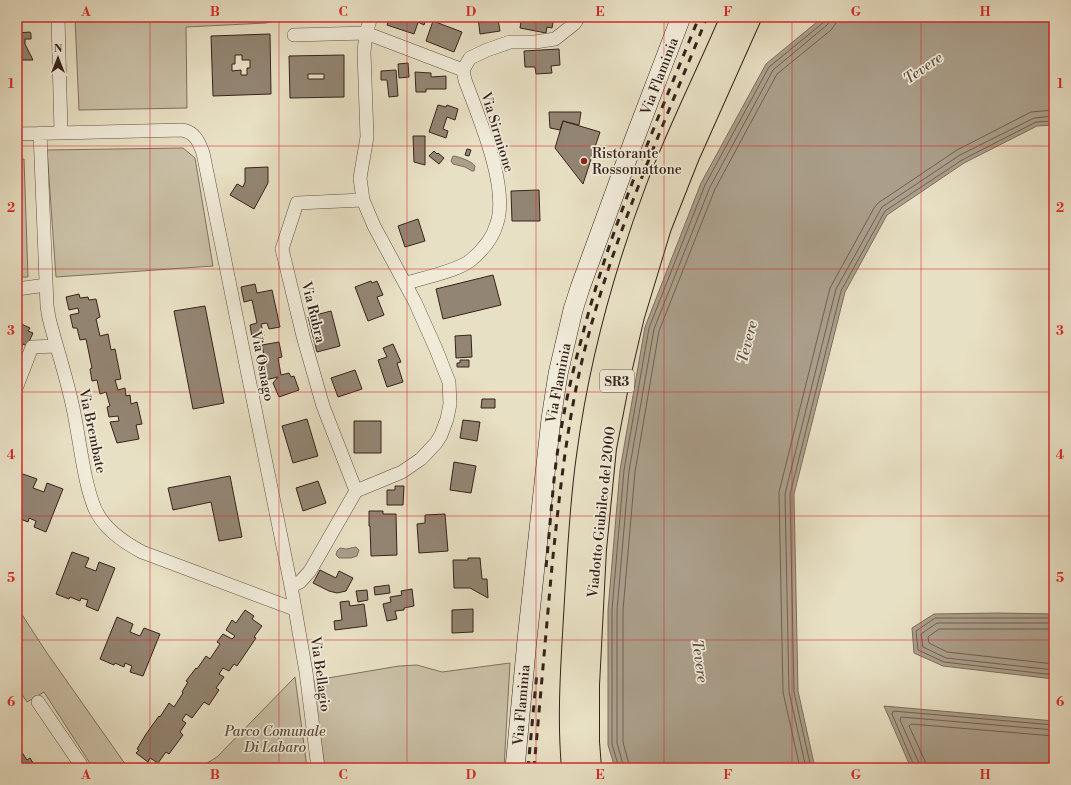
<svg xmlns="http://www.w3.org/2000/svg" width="1071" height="785" font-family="'Libre Bodoni',serif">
<rect width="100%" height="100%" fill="#e8e0c4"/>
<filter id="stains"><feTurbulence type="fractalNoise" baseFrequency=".005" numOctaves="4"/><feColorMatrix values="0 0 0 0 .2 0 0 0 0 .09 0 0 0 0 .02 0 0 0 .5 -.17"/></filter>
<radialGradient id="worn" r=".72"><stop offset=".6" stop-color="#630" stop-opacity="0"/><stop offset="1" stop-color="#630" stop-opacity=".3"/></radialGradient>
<path fill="#cac0a7" stroke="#807161" d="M 75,17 L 288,17 L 266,23 L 186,27 L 187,108 L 79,110 Z
M 183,148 L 195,158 L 213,266 L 56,277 L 47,150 Z
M 17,159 L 24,159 L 28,277 L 17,277 Z
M 17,607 L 47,653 L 128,768 L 93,768 L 44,692 L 27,702 L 17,687 Z
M 510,663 L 504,768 L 325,768 L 312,683 L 316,680 L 399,666 L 417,665 L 442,672 Z
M 295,677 L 307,768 L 199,768 L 217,757 Z"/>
<path fill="#ab9f8b" stroke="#7c6d5e" d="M 823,17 L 1054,17 L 1054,125 L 1037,126 L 964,163 L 887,215 L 845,292 L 794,494 L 798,691 L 815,768 L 615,768 L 608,745 L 608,610 L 620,470 L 645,327 L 701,183 L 766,64 Z
M 453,156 C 458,156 473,162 475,166 L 474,171 L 472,171 L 465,167 L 453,164 L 451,161 Z
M 356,547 L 359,550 L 357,556 L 351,558 L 339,558 L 336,555 L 337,551 L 340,548 L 346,549 Z
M 998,613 L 1054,614 L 1054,679 L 943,666 L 914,653 L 912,628 L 934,614 Z
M 884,706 L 1054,721 L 1054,768 L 911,768 Z"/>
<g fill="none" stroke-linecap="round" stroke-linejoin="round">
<path stroke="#706053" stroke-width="1" d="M 1054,618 L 935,618 L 916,631 L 918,650 L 944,662 L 1054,675
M 1054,623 L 937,623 L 921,634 L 923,647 L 946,658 L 1054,670
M 1054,629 L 939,629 L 928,637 L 929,643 L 947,652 L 1054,664
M 619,768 L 612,744 L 612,610 L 624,470 L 649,328 L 705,185 L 769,67 L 824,22 L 825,17
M 624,768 L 617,743 L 617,610 L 629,471 L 654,329 L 710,187 L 773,70 L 827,25 L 830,21 L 830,17
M 630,768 L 623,742 L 623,610 L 635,472 L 659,331 L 715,189 L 777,74 L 831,30 L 836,23 L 837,17
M 800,768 L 783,692 L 779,492 L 830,288 L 874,208 L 878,203 L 957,150 L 1031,112 L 1054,110
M 806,768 L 789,692 L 785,494 L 836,289 L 882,207 L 960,155 L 1034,118 L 1054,116
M 811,768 L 794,692 L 790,494 L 841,291 L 885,211 L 962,160 L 1036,122 L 1054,121
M 915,768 L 892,714 L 893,711 L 1054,725
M 920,768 L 919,763 L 900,720 L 901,717 L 1054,730
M 926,768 L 925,761 L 909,726 L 911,724 L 1054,736"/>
</g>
<path fill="#938573" stroke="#36221b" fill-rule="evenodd" d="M 390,17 L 420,17 L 414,34 L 387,25 Z
M 420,17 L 427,17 L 424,25 L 418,22 Z
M 478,17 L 500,17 L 500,19 L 498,19 L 500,31 L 480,34 Z
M 516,17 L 554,17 L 552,28 L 547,27 L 546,33 L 520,28 L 521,22 L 515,21 Z
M 433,21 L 462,32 L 454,52 L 426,41 Z
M 30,32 L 31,34 L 31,39 L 25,39 L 25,44 L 33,60 L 17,60 L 17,33 Z
M 270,34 L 271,94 L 213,96 L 211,36 ZM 235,55 L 242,55 L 242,60 L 250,60 L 250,68 L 247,68 L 247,75 L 241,75 L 241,70 L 232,71 L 232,64 L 235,64 Z
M 559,49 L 560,65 L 551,66 L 552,73 L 536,74 L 535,67 L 525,67 L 524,51 Z
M 344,55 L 344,97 L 290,98 L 289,56 ZM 308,74 L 324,74 L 324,79 L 308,79 Z
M 408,63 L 409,77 L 399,78 L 398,64 Z
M 396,70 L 398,96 L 389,97 L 387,80 L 381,80 L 381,71 Z
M 415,72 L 431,73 L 431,77 L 446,76 L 446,89 L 426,89 L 426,92 L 416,92 Z
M 438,105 L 446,107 L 447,105 L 458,109 L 455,120 L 447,117 L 443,129 L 448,131 L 446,138 L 429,132 Z
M 549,112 L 581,112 L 579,125 L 563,121 L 560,130 L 550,128 Z
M 563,121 L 600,132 L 583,184 L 555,148 Z
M 413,136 L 425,136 L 425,165 L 414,162 Z
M 467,149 L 471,150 L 469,156 L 465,155 Z
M 434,151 L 437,154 L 438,153 L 444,158 L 439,164 L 429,156 Z
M 268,167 L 268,183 L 254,209 L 230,195 L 237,184 L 243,187 L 245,182 L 245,168 Z
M 539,190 L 540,221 L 512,221 L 511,191 Z
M 418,219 L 425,241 L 405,247 L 398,226 Z
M 493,275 L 501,305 L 443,319 L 436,289 Z
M 371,281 L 372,283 L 377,281 L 383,295 L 377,297 L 384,315 L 368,321 L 355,287 Z
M 255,284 L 257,293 L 272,290 L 280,327 L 269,329 L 267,323 L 261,324 L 264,336 L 252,338 L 250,325 L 257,323 L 252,300 L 244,302 L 241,287 Z
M 79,294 L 80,298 L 88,297 L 89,300 L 96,299 L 100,317 L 96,319 L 100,336 L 108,334 L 111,350 L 115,349 L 121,379 L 115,380 L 118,390 L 125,388 L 126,396 L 130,395 L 131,404 L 137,402 L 142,424 L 136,425 L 139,439 L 117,443 L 110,422 L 119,421 L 118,416 L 109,417 L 107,407 L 110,406 L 106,392 L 100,394 L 97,380 L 92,381 L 90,369 L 92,368 L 86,339 L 80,340 L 77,328 L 73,328 L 70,315 L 79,313 L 78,308 L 69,310 L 66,297 Z
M 205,306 L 224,403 L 193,409 L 174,311 Z
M 331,311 L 340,346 L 317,352 L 308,317 Z
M 17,322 L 30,328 L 28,331 L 33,333 L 27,346 L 23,344 L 17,358 Z
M 471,335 L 472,357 L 456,358 L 455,336 Z
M 279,342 L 282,357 L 278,358 L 281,375 L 289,373 L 291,377 L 294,376 L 299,390 L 279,397 L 273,383 L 278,377 L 265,380 L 261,361 L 265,360 L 262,345 Z
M 393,344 L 401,362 L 397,363 L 403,382 L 387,387 L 378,360 L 387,357 L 383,348 Z
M 460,360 L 469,360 L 469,367 L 457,367 L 457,363 L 460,363 Z
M 355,370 L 362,389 L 338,397 L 331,378 Z
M 482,399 L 495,399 L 495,408 L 481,408 Z
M 307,419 L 318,456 L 293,463 L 282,426 Z
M 463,420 L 480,422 L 477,441 L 460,438 Z
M 354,421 L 381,421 L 381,453 L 354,453 Z
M 454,462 L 476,466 L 471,493 L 450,490 Z
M 20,473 L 37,479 L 33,488 L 44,492 L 47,483 L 63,489 L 46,532 L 34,527 L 36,521 L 29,518 L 28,522 L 18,518 L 17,520 L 17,482 Z
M 230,476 L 242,537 L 219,541 L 211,502 L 173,510 L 168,488 Z
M 318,481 L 326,503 L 303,511 L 296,488 Z
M 395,486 L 404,486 L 403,505 L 387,505 L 387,490 L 395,490 Z
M 369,511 L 383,511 L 383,514 L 396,514 L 397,555 L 371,556 L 370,526 L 369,526 Z
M 445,514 L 448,551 L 419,553 L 417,524 L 425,523 L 425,515 Z
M 72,552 L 89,558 L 85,567 L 96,571 L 99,562 L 115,568 L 98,611 L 86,606 L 88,600 L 81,598 L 80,601 L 70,597 L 69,599 L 56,594 Z
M 468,558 L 480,558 L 482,579 L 487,579 L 488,598 L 470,588 L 454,588 L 453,560 L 468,560 Z
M 320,570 L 336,578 L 339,571 L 353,578 L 346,591 L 337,593 L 329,591 L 313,583 Z
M 389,585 L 390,593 L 375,595 L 374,587 Z
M 412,589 L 414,606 L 404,608 L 404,610 L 395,611 L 397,619 L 387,621 L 383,604 L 391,602 L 390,597 L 402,595 L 401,591 Z
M 367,590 L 368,600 L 358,602 L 356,591 Z
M 349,601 L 350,606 L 364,604 L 367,626 L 335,630 L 334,621 L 342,620 L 340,602 Z
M 473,609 L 473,632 L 452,633 L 452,610 Z
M 245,610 L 254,616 L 252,619 L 262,626 L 254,637 L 256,638 L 237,666 L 234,664 L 229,671 L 223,668 L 219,674 L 224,677 L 216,688 L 219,690 L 209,705 L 204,702 L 192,718 L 186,714 L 182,720 L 186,723 L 180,732 L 183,735 L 169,754 L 166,752 L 158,763 L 150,758 L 148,762 L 136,753 L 139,750 L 137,749 L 146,734 L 159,716 L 160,717 L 169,703 L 174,707 L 183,693 L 182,692 L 188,682 L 186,681 L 196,668 L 197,669 L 206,656 L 210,659 L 220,644 L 217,642 L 223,634 L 232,639 L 235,636 L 226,630 L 232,620 L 236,623 Z
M 117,617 L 133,624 L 130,632 L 140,636 L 144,628 L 160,634 L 143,676 L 130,672 L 132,666 L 125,663 L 124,667 L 115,663 L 114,665 L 100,659 Z
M 21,751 L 27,760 L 30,758 L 36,768 L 17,768 L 17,753 Z"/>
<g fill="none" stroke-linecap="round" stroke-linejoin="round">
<g stroke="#625245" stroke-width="14">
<path id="street" d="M 58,17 L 61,132
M 294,35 L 366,33 L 463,70
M 40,133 L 47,306 L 49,318 C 57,350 68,381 74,413 C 80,442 84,483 95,509 C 104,529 123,542 142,552 L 294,609
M 17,134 L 182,130 C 195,132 199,142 203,153 L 291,586 L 306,672 L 318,768
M 363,200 L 360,178 L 367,137 L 364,52 L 366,33 L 371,17
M 406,283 C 423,278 458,271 471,260 C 483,250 493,238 497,223 C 509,186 478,116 465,80 L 463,70 L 470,58 L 487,50 L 510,42 L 535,42 L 555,39 L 574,24 L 579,17
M 17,289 L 46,285
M 17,386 L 32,347 L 56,346
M 291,586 L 300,582 L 310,571 L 356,491 L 323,406 L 303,336 L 282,249 L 297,203 L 363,200 L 374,226 L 415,302 L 436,349 L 449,382 L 450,404 L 447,419 L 441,435 L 436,443 L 421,459 L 402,472 L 356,491
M 38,702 L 83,768"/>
</g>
<g stroke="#36221b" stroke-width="20">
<path id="secondary" d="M 515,768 L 527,640 L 551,419 L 558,374 L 573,310 L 580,288 L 633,143 L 681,17"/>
</g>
<g stroke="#36221b" stroke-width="24">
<path id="highway" d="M 573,768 C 568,712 573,656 576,600 C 579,552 581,504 588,456 C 600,365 625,274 657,189 C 679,130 708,74 732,17
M 590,768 L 588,742 L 588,685 L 595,549 L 605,448 L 619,376 L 633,316 L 660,227 L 688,156 L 750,17"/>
</g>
<use href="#street" stroke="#f0ebd9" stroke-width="13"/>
<use href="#secondary" stroke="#f0ebd9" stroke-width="19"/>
<use href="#highway" stroke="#e8e0c4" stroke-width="22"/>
<path stroke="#36221b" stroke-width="3" stroke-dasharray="7 7" stroke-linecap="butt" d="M 546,567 C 549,538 551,509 554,480 C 559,432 569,384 582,337 C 610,227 657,122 699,17
M 528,768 L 537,672
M 534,768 C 540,701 546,633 552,566 C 559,499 566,431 581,365 C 609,245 661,132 707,17"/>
</g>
<path fill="none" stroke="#d62828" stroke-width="1" stroke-opacity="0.55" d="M 150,17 L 150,768M 279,17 L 279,768M 407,17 L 407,768M 536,17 L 536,768M 664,17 L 664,768M 792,17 L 792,768M 921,17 L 921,768M 17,146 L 1054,146M 17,269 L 1054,269M 17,392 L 1054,392M 17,516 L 1054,516M 17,640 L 1054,640"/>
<circle fill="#8f2418" stroke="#f0ebd9" stroke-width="1.5" cx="584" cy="161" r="4"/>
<g text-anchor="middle" stroke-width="3.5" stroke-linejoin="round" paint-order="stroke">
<rect fill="#f0ebd9" stroke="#6e5e54" stroke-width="1" x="600" y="370" width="34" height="22" rx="3"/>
<g font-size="13" font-weight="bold" fill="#36221b">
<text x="617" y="386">SR3</text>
</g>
<g font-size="14" fill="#36221b" stroke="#f0ebd9">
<text transform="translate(659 76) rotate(-69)" y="5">Via Flaminia</text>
<text transform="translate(498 132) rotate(73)" y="5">Via Sirmione</text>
<text transform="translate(314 312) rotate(76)" y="5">Via Rubra</text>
<text transform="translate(263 366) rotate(79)" y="5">Via Osnago</text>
<text transform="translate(558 383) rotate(-79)" y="5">Via Flaminia</text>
<text transform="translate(93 431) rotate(78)" y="5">Via Brembate</text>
<text transform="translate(601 512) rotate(-84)" y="5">Viadotto Giubileo del 2000</text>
<text transform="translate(321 674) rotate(82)" y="5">Via Bellagio</text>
<text transform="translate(521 705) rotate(-85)" y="5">Via Flaminia</text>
</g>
<g font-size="14" fill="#36221b" stroke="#f0ebd9" text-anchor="start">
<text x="592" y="158">Ristorante<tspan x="592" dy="16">Rossomattone</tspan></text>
</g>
<g font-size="14" font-style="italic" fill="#5b4a3e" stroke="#f0ebd9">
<text x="275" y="736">Parco Comunale<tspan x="275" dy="16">Di Labaro</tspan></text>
</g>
<g font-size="15" font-style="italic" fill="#5f4e42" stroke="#f0ebd9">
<text transform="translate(923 68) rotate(-35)" y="5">Tevere</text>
<text transform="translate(747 342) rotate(-76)" y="5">Tevere</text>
<text transform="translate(700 661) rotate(82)" y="5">Tevere</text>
</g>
</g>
<rect width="1071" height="785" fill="none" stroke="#e8e0c4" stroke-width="44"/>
<g transform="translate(58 58)" stroke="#f0ebd9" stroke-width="3" paint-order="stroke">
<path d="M0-3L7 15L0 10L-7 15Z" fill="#36221b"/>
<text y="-6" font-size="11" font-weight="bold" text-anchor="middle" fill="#36221b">N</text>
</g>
<rect x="22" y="22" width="1027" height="741" fill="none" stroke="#d62828" stroke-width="1.5"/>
<g font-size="13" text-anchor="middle" font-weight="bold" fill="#d62828">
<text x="86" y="16">A</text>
<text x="215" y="16">B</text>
<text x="343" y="16">C</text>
<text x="471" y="16">D</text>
<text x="600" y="16">E</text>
<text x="728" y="16">F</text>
<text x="856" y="16">G</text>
<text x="985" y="16">H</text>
<text x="11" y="88">1</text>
<text x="1060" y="88">1</text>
<text x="11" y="212">2</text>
<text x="1060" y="212">2</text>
<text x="11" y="335">3</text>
<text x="1060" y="335">3</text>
<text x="11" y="459">4</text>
<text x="1060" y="459">4</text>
<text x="11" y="582">5</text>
<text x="1060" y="582">5</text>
<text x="11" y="706">6</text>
<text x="1060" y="706">6</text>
<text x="86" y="779">A</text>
<text x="215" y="779">B</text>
<text x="343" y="779">C</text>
<text x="471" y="779">D</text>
<text x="600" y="779">E</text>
<text x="728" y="779">F</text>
<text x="856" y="779">G</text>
<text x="985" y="779">H</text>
</g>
<rect width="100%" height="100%" filter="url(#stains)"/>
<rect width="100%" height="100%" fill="url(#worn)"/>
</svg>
